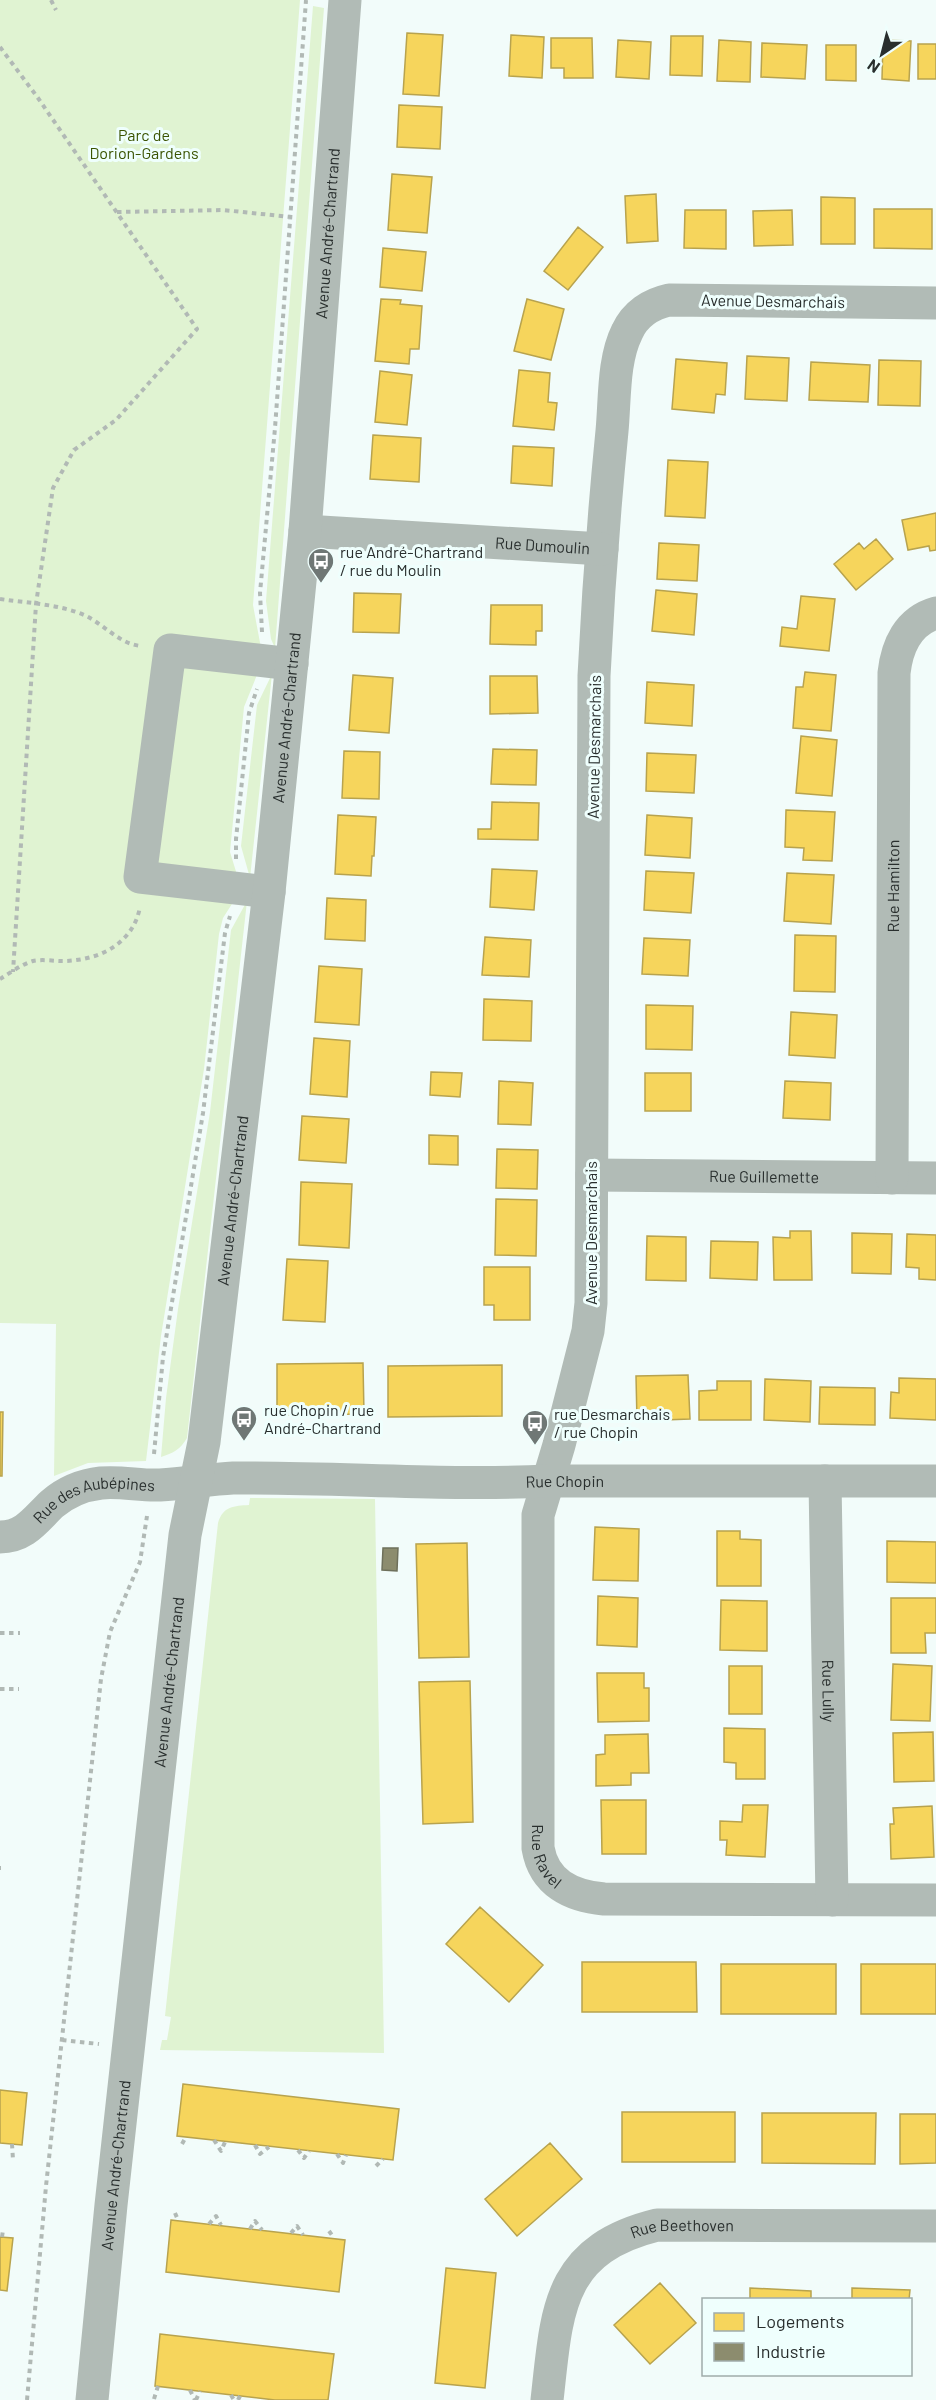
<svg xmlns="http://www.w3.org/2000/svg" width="936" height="2400" font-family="Barlow,sans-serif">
<rect width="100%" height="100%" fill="#f2fcfa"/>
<path fill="#e0f3d2" d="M 0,0 L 300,0 L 253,605 L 261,648 L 259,670 L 244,707 L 230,852 L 238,878 L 237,896 L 223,918 L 219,934 L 204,1069 L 161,1336 L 146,1461 L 88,1463 L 54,1476 L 56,1324 L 0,1323 Z
M 313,6 L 324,8 L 275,648 L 271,639 L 266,601 Z
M 272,674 L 250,878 L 241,846 L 257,705 Z
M 247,901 L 187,1438 C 180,1450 173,1453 161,1457 L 166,1398 L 178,1309 L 210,1112 L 231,930 Z
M 250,1498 L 375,1499 L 384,2053 L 160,2050 L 162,2040 L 167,2040 L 171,2017 L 165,2016 L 218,1523 C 223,1506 234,1506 249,1505 Z"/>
<path fill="#f6d55c" stroke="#b8a34e" stroke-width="1.5" d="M 407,33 L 443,35 L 439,96 L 403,94 Z
M 511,35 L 544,37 L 542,78 L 509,76 Z
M 671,36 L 703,36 L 702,76 L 670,75 Z
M 551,38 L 592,38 L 593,78 L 564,78 L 564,68 L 551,68 Z
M 618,40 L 651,42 L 649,79 L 616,77 Z
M 719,40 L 751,42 L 750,82 L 717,81 Z
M 883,40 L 911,41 L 909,81 L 882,79 Z
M 762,43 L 807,45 L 805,79 L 761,77 Z
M 918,44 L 936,44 L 936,79 L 918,79 Z
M 826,45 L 856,45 L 856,81 L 826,80 Z
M 399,105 L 442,107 L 440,149 L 397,147 Z
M 392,174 L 432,177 L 427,233 L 388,230 Z
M 656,194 L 658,241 L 627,243 L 625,196 Z
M 821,197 L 855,198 L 855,244 L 821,244 Z
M 874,209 L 932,209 L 932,249 L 874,248 Z
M 685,210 L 726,210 L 726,249 L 684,248 Z
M 792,210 L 793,245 L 754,246 L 753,211 Z
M 578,227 L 603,247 L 568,290 L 544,271 Z
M 383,248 L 426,252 L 422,291 L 380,287 Z
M 381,299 L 401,300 L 400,304 L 422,306 L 419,349 L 410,349 L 409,364 L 375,361 Z
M 527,299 L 564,309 L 551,360 L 514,351 Z
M 747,356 L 789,358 L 787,401 L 745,399 Z
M 676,359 L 727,363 L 725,395 L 716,394 L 714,413 L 672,409 Z
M 879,360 L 921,361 L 920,406 L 878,405 Z
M 811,362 L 870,365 L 868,402 L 809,400 Z
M 519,370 L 550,373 L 548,402 L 557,403 L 554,430 L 513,426 Z
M 380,371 L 412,375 L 407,425 L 375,422 Z
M 373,435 L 421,438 L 419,482 L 370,479 Z
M 513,446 L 554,448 L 552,486 L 511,483 Z
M 668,460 L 708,462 L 705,518 L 665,516 Z
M 936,513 L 936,550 L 930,551 L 929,546 L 908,550 L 902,520 Z
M 876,539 L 893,559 L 856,590 L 834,564 L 859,543 L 864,549 Z
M 659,543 L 699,545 L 697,581 L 657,579 Z
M 656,590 L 697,594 L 694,635 L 652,631 Z
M 354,593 L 401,594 L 399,633 L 353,632 Z
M 801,596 L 835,599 L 829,651 L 780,646 L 782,627 L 797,629 Z
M 491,605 L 542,605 L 542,631 L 536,631 L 536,645 L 490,644 Z
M 805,672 L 836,675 L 831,731 L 793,728 L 796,687 L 803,687 Z
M 353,675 L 393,678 L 389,733 L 349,730 Z
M 490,676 L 537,676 L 538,713 L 490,714 Z
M 647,682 L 694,685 L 692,726 L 645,723 Z
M 801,736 L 837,740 L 832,796 L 796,793 Z
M 493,749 L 537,750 L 536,785 L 491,784 Z
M 344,751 L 380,752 L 379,799 L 342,798 Z
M 647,753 L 696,755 L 694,793 L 646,791 Z
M 492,802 L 539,803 L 538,840 L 478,839 L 478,829 L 491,829 Z
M 786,810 L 835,812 L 832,861 L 803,860 L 804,848 L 785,847 Z
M 338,815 L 376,817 L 374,856 L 372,856 L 371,876 L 335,874 Z
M 647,815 L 692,818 L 690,858 L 645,855 Z
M 492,869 L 537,871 L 534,910 L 490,907 Z
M 646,871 L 694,873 L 691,913 L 644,910 Z
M 787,873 L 834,875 L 831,924 L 784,921 Z
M 327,898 L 366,900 L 365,941 L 325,939 Z
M 795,935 L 836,936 L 835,992 L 794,991 Z
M 485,937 L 531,940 L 529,977 L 482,975 Z
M 644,938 L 690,940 L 688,976 L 642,974 Z
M 319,966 L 362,969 L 359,1025 L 315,1022 Z
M 484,999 L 532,1001 L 531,1041 L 483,1040 Z
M 646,1005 L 693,1006 L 692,1050 L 646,1049 Z
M 791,1012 L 837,1015 L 835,1058 L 789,1055 Z
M 314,1038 L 350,1041 L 347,1097 L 310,1094 Z
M 431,1072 L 462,1073 L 460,1097 L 430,1095 Z
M 645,1073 L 691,1073 L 691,1111 L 645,1111 Z
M 499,1081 L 533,1083 L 531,1125 L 498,1124 Z
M 785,1081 L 831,1083 L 830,1120 L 783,1118 Z
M 302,1116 L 349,1119 L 346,1163 L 299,1160 Z
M 429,1135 L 458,1136 L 458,1165 L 429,1164 Z
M 497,1149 L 538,1150 L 537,1189 L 496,1188 Z
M 301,1182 L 352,1184 L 349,1248 L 299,1245 Z
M 496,1199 L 537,1200 L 536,1256 L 495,1255 Z
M 790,1231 L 811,1231 L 812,1280 L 774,1280 L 773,1237 L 790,1238 Z
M 852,1233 L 892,1234 L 891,1274 L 852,1273 Z
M 907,1234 L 936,1235 L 936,1280 L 919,1279 L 919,1268 L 906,1267 Z
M 647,1236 L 686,1237 L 686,1281 L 646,1280 Z
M 711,1241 L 758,1242 L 757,1280 L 710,1278 Z
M 287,1259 L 328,1261 L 325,1322 L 283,1320 Z
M 484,1267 L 530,1267 L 530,1320 L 494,1320 L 494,1305 L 484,1305 Z
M 363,1363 L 364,1414 L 277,1415 L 277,1364 Z
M 502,1365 L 502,1416 L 388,1417 L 388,1366 Z
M 688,1375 L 690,1419 L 637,1421 L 636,1376 Z
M 899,1378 L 936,1379 L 936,1420 L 890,1418 L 891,1392 L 899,1393 Z
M 765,1379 L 811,1381 L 810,1422 L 764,1420 Z
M 717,1381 L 751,1381 L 751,1420 L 699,1420 L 699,1391 L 717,1390 Z
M 820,1387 L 875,1388 L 875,1425 L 819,1424 Z
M 0,1412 L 3,1412 L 2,1476 L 0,1476 Z
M 595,1527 L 639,1529 L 638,1581 L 593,1580 Z
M 717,1531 L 740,1531 L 740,1539 L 761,1540 L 761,1586 L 717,1586 Z
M 887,1541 L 936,1542 L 936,1583 L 887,1582 Z
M 467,1543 L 469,1657 L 419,1658 L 416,1544 Z
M 598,1596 L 638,1598 L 637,1647 L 597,1645 Z
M 891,1598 L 936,1598 L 936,1633 L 925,1633 L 926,1653 L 891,1653 Z
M 721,1600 L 767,1601 L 767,1651 L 720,1650 Z
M 893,1664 L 932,1666 L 930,1721 L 891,1720 Z
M 729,1666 L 762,1666 L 762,1714 L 729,1714 Z
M 597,1673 L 644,1673 L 644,1688 L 649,1688 L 649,1721 L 598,1722 Z
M 470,1681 L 473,1822 L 423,1824 L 419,1682 Z
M 724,1728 L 765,1729 L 765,1779 L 736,1779 L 736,1763 L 724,1762 Z
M 933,1732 L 934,1781 L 894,1782 L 893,1733 Z
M 648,1734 L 649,1773 L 631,1773 L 631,1785 L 596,1786 L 596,1755 L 605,1754 L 605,1735 Z
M 601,1800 L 646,1800 L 646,1854 L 602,1854 Z
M 743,1805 L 768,1805 L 765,1857 L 726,1855 L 727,1840 L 720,1840 L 720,1821 L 742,1822 Z
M 932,1806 L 934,1857 L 891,1859 L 890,1824 L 894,1824 L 893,1808 Z
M 480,1907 L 543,1965 L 509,2002 L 446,1944 Z
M 582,1962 L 696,1962 L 697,2012 L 582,2012 Z
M 721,1964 L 836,1964 L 836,2014 L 721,2014 Z
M 861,1964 L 936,1964 L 936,2014 L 861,2014 Z
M 183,2084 L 399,2109 L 393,2160 L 177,2136 Z
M 0,2090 L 27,2093 L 22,2145 L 0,2143 Z
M 622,2112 L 735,2112 L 735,2162 L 622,2162 Z
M 762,2113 L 876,2113 L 875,2164 L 762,2163 Z
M 900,2114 L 936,2114 L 936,2163 L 900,2164 Z
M 550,2143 L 582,2179 L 517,2236 L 485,2199 Z
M 171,2220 L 345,2240 L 339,2292 L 166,2272 Z
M 0,2237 L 13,2238 L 7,2291 L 0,2290 Z
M 446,2268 L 496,2273 L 485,2388 L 435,2383 Z
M 660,2283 L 696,2323 L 650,2364 L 614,2325 Z
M 750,2288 L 811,2291 L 811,2300 L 750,2300 Z
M 852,2288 L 910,2290 L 909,2300 L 852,2300 Z
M 160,2334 L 334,2354 L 328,2400 L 275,2400 L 155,2386 Z"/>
<path fill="#8c8c6e" stroke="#6e705b" stroke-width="1.5" d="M 383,1548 L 398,1548 L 397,1571 L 382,1570 Z"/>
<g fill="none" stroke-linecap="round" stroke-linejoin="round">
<path stroke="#b1b9b5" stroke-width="4" stroke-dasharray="4.5 4.5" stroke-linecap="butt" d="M 51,0 L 56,10
M 0,47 L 38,98 L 197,329 L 116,420 L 74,450 L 53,488 L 36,604 L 13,972
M 117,212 L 223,210 L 291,217
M 0,599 C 27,603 59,604 84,615 C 104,624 119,644 141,646
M 262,632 L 260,593 L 275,428 L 306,0
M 236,859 L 236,839 L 249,713 L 257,689
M 0,979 C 10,973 22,964 33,961 C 42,959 53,961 62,961 C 97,961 133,945 140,907
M 154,1454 L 163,1357 L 203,1113 L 225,933 L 230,916
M 0,1633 L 20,1633
M 0,1689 L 19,1689
M 0,1868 L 1,1868
M 62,2040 L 99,2044
M 214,2140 L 221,2151 L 225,2142
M 12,2144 L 13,2160
M 182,2144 L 186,2137
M 255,2145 L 260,2154 L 269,2147
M 298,2150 L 304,2158 L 309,2151
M 337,2154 L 343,2163 L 346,2155
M 376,2166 L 383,2159
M 175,2213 L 178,2220
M 209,2224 L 216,2216 L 221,2225
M 250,2229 L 255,2221 L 262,2230
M 329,2231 L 334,2238
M 291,2233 L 297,2226 L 303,2235
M 2,2237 L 3,2230
M 190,2390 L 195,2400
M 231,2395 L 234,2400
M 154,2399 L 158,2386
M 27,2400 L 46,2186 L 101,1679 L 110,1632 L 140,1562 L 147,1516
M 196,2400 L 200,2391
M 238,2400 L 240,2396"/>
<g stroke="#b1bbb6" stroke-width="33">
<path id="s1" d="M 936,303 L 669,300 C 651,304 635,314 627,332 C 613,360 615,399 612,431 C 604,512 598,594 594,676 L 591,1303 L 588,1331 L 559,1445 L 538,1515 L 538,1848 C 544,1883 571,1896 604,1899 L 936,1900"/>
<path id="s2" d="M 305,531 L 602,549"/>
<path d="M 269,892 L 140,877 L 170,650 L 292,664"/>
<path id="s3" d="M 592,1175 L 936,1178"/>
<path id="s4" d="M 892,1178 L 894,673 C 897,646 908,621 936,613"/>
<path id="s5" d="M 825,1481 L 832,1900"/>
<path id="s6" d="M 0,1537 C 25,1537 36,1519 52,1504 C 66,1492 83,1485 101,1483 C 121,1481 141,1486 160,1485 C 185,1484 209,1479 233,1478 C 338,1477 443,1486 548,1481 L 936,1481"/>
<path id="s7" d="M 92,2400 L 111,2205 L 185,1535 L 204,1442 L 269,892 L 305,531 L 345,0"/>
<path id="s8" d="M 547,2400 C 557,2312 556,2250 657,2225 L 936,2226"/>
</g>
</g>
<defs>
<g id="bus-pin" transform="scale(1.35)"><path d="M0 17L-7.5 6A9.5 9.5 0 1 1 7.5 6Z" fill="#6f7775" stroke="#effffd"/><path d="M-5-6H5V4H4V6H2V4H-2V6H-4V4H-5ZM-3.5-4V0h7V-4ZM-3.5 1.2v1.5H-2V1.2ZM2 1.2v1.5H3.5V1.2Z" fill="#fff"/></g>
</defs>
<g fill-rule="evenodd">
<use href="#bus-pin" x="321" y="561"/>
<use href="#bus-pin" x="244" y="1419"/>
<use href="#bus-pin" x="535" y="1423"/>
</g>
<g text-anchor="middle" stroke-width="6" stroke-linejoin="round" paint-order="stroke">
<g font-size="16" fill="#3b5402" stroke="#effffd">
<text x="144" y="141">Parc de<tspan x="144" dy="18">Dorion-Gardens</tspan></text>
</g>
<g font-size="16" fill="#292f2e" stroke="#effffd">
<text dy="6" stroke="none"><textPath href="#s7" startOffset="2180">Avenue André-Chartrand</textPath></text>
<text transform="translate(773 301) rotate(1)" y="6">Avenue Desmarchais</text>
<text dy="6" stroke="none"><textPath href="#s2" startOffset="238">Rue Dumoulin</textPath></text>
<text dy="6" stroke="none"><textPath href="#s7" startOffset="1694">Avenue André-Chartrand</textPath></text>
<text transform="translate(594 747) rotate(-89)" y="6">Avenue Desmarchais</text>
<text dy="6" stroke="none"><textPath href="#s4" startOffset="292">Rue Hamilton</textPath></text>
<text dy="6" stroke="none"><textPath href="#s3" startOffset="172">Rue Guillemette</textPath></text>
<text dy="6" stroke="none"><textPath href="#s7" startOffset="1208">Avenue André-Chartrand</textPath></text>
<text transform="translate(591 1233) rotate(-90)" y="6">Avenue Desmarchais</text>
<text dy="6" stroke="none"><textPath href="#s6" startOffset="582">Rue Chopin</textPath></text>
<text dy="6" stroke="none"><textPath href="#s6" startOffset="106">Rue des Aubépines</textPath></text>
<text dy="6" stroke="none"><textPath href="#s7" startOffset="722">Avenue André-Chartrand</textPath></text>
<text dy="6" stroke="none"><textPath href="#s5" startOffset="210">Rue Lully</textPath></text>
<text dy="6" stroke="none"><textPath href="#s1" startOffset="1857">Rue Ravel</textPath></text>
<text dy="6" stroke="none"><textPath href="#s7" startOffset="236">Avenue André-Chartrand</textPath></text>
<text dy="6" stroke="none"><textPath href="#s8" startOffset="252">Rue Beethoven</textPath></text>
</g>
<g font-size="16" fill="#292f2e" stroke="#effffd" text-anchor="start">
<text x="340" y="558">rue André-Chartrand<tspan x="340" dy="18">/ rue du Moulin</tspan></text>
<text x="264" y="1416">rue Chopin / rue<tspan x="264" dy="18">André-Chartrand</tspan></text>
<text x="554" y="1420">rue Desmarchais<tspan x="554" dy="18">/ rue Chopin</tspan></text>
</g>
</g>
<rect x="702" y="2298" width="210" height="78" fill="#effffd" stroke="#a0acaa" stroke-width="1.5"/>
<rect x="714" y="2313" width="30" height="18" fill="#f6d55c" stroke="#a0acaa" stroke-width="1.5"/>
<text x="756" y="2328" font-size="18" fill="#292f2e">Logements</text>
<rect x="714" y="2343" width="30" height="18" fill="#8c8c6e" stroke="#a0acaa" stroke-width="1.5"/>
<text x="756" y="2358" font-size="18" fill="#292f2e">Industrie</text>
<g transform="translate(882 54) rotate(215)" stroke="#effffd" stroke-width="4.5" paint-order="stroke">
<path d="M0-4.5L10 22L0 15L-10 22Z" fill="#292f2e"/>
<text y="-9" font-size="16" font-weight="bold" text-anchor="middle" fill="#292f2e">N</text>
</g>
</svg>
